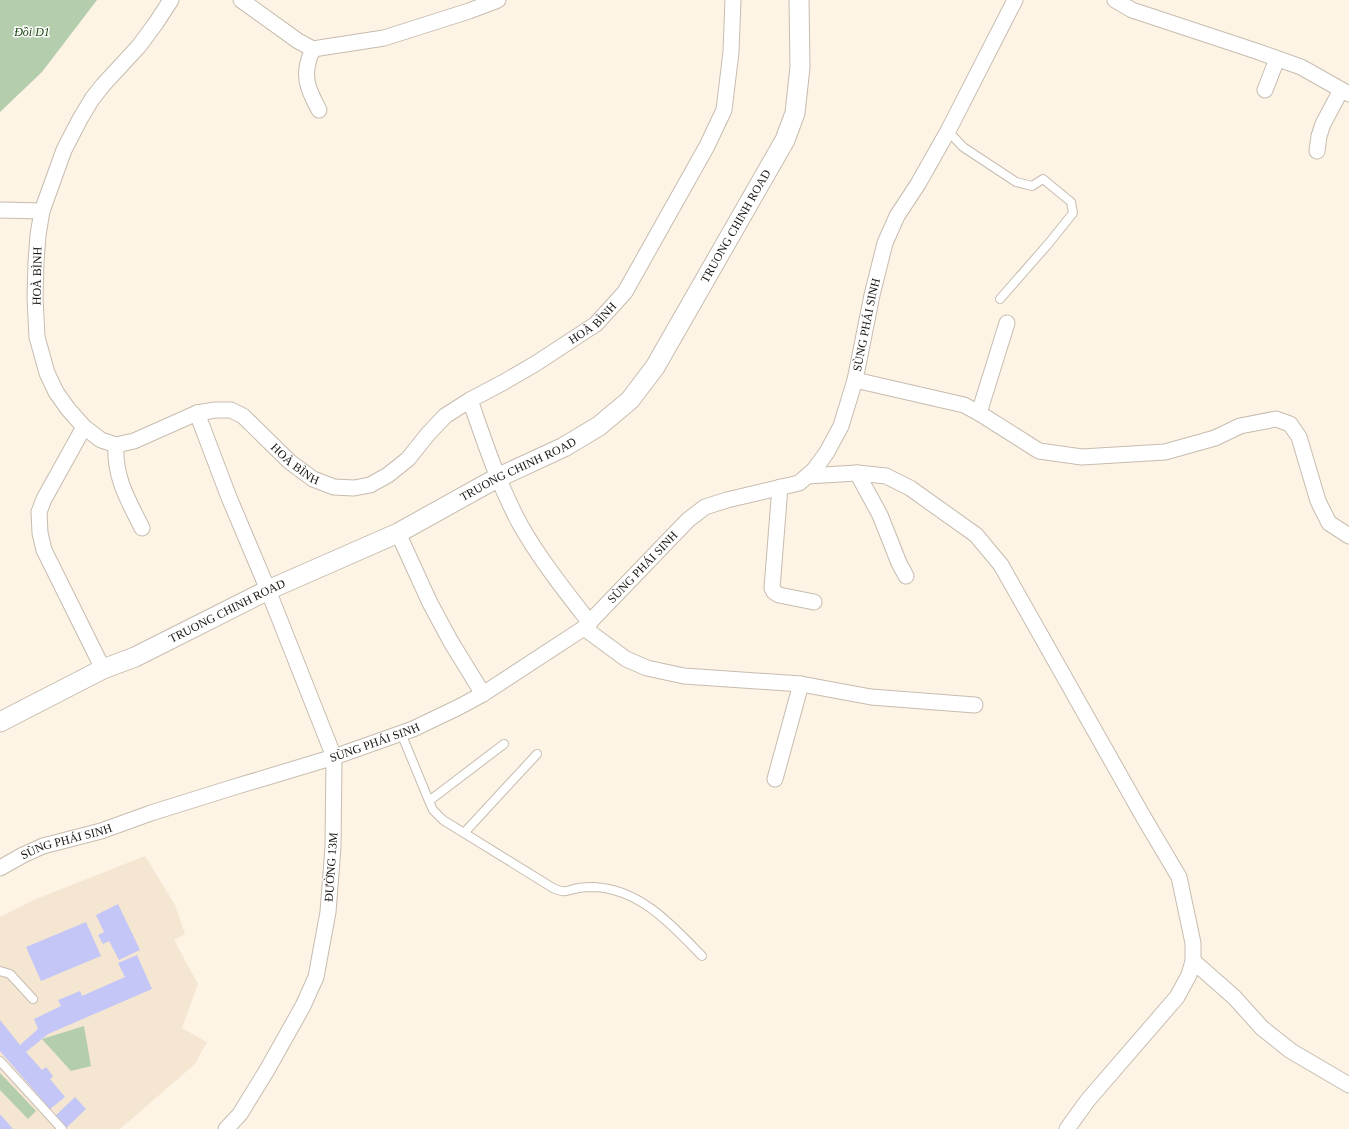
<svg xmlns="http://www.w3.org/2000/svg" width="1349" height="1129" font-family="Georgia,serif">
<rect width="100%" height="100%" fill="#fef4e6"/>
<path fill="#f5e6d2" d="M 145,856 L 175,905 L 185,934 L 174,940 L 198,984 L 182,1028 L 207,1042 L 195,1064 L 120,1129 L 0,1129 L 0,917 L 36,899 Z"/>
<path fill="#b4cdad" d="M 0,0 L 97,0 L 42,72 L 0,112 Z
M 84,1026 L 91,1066 L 71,1071 L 42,1039 Z
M 0,1073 L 36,1111 L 28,1119 L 0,1090 Z"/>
<path fill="#c3c6f6" d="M 118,904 L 140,950 L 119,960 L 109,941 L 103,944 L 98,935 L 104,932 L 96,915 Z
M 86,922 L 101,956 L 41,981 L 26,947 Z
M 137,955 L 152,989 L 48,1034 L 26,1052 L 42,1070 L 46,1067 L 53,1076 L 50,1079 L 65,1097 L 50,1109 L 0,1051 L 0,1020 L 20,1045 L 38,1029 L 34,1019 L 61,1006 L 58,1000 L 80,991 L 82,996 L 125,977 L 118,963 Z
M 75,1097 L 86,1109 L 65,1129 L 54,1117 Z
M 0,1114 L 13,1129 L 0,1129 Z"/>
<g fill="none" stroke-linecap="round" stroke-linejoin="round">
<g stroke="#c6bcaf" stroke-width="10">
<path id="service" d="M 948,131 L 963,147 L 1016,182 L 1032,186 L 1043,179 L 1071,202 L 1073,213 L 1049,243 L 1000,299
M 401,733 L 429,801 L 433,810 L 443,820 L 553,888 C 567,894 566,890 579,888 C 584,887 590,887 594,887 C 640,889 672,925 702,956
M 429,801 L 504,744
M 464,833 L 537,754
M 0,971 L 10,974 L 33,999
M 0,1061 L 62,1129"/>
</g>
<g stroke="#c6bcaf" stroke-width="17">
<g id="minor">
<path id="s1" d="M 171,0 L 156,23 L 139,46 L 103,85 L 92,99 L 80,119 L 64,150 L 42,211 L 38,235 L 36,262 L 35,298 L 37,337 L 47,373 L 56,392 L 68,409 L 84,427 L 101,440 L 116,445 L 134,441 L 197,413 L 215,410 L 231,410 L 243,416 L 290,462 L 313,479 L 334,487 L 354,488 L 370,485 L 388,475 L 408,459 L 428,434 L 445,416 L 470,400 L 504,382 L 535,364 L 596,324 L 625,292 L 707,146 L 724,110 L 731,52 L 733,0"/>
<path d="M 241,0 L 298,41 L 313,49 L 384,38 L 469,11 L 498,0"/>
<path d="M 1115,0 L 1132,10 L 1256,51 L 1301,67 L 1349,94"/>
<path d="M 313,49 C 301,74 307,88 319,110"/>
<path d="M 1265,90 L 1277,59"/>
<path d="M 1317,151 L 1319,136 L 1323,124 L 1341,90"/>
<path d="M 0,210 L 42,211"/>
<path d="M 855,380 L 964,405 L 979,413 L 1039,451 L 1082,457 L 1165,452 L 1215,438 L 1240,426 L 1276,419 L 1290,424 L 1299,437 L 1318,501 L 1329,523 L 1349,536"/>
<path d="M 470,400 C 485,443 499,486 521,526 C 541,561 566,592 590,623"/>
<path d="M 197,413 L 228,495 L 268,590 L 334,757 L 333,847 L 328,912 L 316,977 L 303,1006 L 267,1070 L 240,1114 L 226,1129"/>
<path d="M 979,413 L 1007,323"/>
<path d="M 84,427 L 44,499 L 39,512 L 40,533 L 44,550 L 103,669"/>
<path d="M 116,445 C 114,477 128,500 142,528"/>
<path d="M 857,473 L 880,515 L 899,563 L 906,576"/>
<path d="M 807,476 L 857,473 L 886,476 L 910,488 L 976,535 L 1001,565 L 1144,818 L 1179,877 L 1193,943 L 1193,961 L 1189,975 L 1177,997 L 1088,1100 L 1067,1129"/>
<path d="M 780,487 L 772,588 L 774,592 L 779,595 L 814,602"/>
<path d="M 398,533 L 430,603 L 451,642 L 483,694"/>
<path d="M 584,628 L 626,659 L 647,668 L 684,676 L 801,684 L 871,697 L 975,705"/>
<path d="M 775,779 L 801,684"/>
<path id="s2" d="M 0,868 L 23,855 L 43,846 L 101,831 L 151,813 L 231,788 L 334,757 L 413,729 L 459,707 L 483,694 L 584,628 L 688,520 L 705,507 L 727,500 L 799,483 L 814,470 L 827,452 L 841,426 L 855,380 L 872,295 L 885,243 L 897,216 L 918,184 L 948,131 L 1015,0"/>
<path d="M 1193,961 L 1234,997 L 1262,1028 L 1291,1051 L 1349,1085"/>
</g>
</g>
<g stroke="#c6bcaf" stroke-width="21">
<g id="tertiary">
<path id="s3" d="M 0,722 L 103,669 L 135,657 L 268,590 L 398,533 L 497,478 L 564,447 L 599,426 L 630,400 L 655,367 L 785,140 L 795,113 L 800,67 L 799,0"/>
</g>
</g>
<use href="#service" stroke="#fff" stroke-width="8"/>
<use href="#minor" stroke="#fff" stroke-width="15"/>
<use href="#tertiary" stroke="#fff" stroke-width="19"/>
</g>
<g text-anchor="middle" stroke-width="3" stroke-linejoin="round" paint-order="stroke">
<g font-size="12" font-style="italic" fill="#1b460e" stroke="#fff">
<text x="32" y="36">Đồi D1</text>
</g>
<g font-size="12" fill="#1b1713" stroke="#fff">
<text dy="4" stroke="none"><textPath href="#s3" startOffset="913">TRUONG CHINH ROAD</textPath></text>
<text transform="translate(37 276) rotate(-89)" y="4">HOÀ BÌNH</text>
<text dy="4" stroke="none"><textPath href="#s1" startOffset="1083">HOÀ BÌNH</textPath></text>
<text dy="4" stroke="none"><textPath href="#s2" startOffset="1080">SÙNG PHÁI SINH</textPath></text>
<text dy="4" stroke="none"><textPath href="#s1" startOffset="723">HOÀ BÌNH</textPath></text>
<text dy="4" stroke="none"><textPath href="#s3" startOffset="577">TRUONG CHINH ROAD</textPath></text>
<text dy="4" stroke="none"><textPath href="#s2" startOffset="720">SÙNG PHÁI SINH</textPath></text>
<text dy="4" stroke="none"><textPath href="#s3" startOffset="253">TRUONG CHINH ROAD</textPath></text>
<text dy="4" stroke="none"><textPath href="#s2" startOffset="396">SÙNG PHÁI SINH</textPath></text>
<text dy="4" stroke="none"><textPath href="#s2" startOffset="72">SÙNG PHÁI SINH</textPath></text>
<text transform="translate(331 867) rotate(-86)" y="4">ĐƯỜNG 13M</text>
</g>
</g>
</svg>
